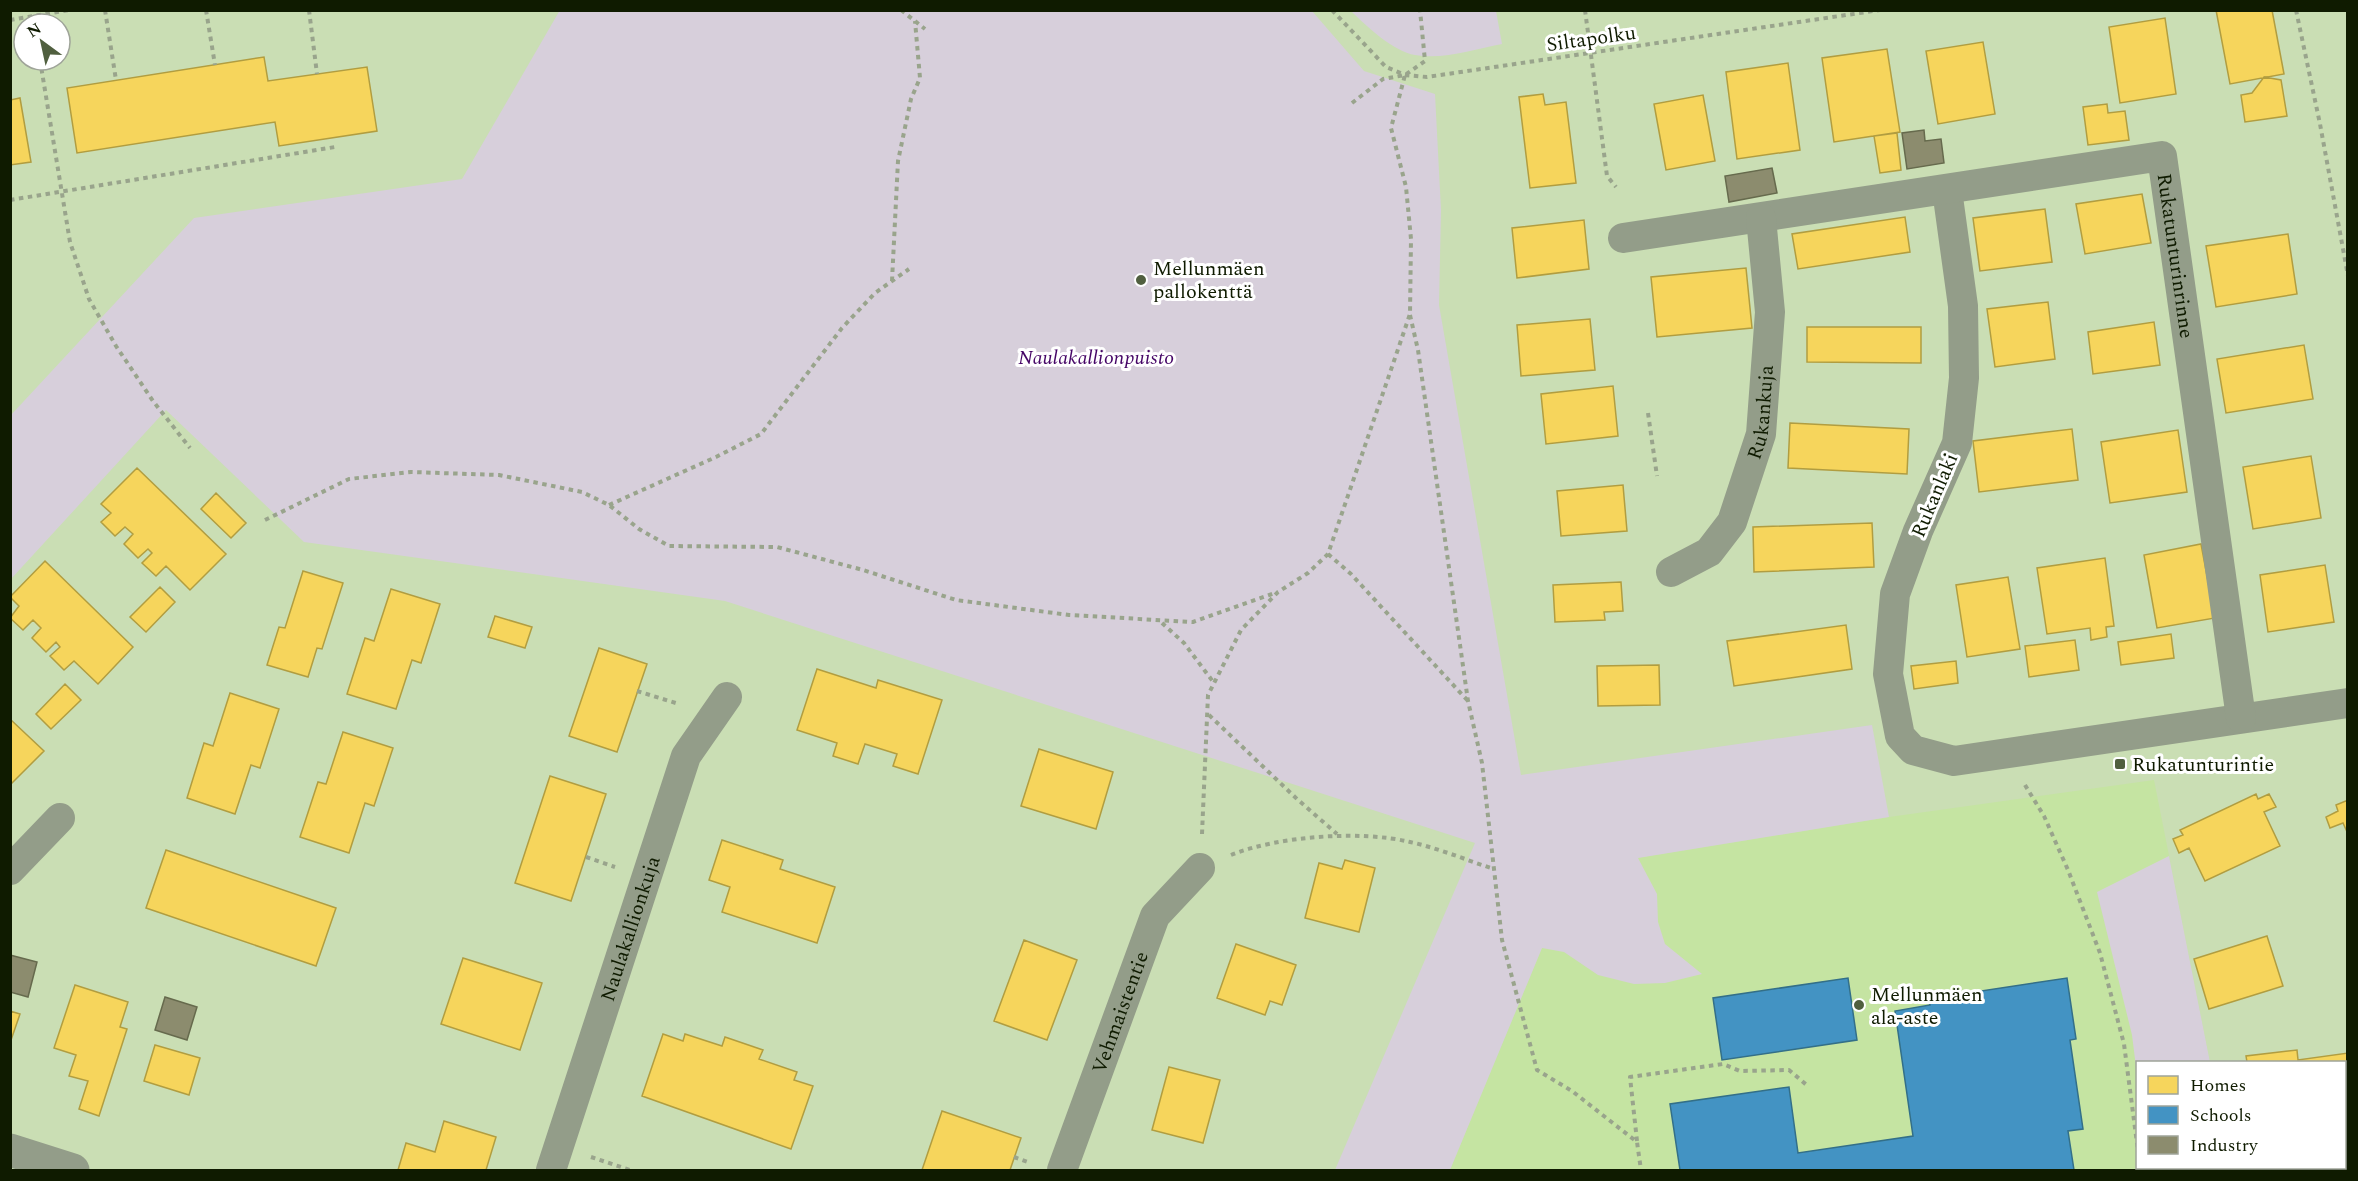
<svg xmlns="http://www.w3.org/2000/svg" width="2358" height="1181" font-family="Spectral,serif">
<rect width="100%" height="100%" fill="#cadeb4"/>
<path fill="#c5e4a2" d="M 2154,780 L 2210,1062 L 2138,1062 L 2138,1168 L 2231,1168 L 2233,1170 L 1450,1170 L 1575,868 L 1889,817 Z"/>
<path fill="#d7cfdb" d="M 560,10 L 1312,11 L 1364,71 L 1435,94 L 1441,210 L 1439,305 L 1521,775 L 1872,725 L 1889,817 L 1638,858 L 1657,894 L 1658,922 L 1665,944 L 1702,974 L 1665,983 L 1634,984 L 1598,975 L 1564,952 L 1542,948 L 1450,1170 L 1335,1170 L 1475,843 L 725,601 L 304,542 L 166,410 L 11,579 L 11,415 L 194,218 L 462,179 Z
M 1351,11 L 1496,11 L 1502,44 C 1474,49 1444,60 1415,55 C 1394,52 1365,25 1351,11 Z
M 2169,856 L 2210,1062 L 2138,1062 L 2137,1075 L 2132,1035 L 2097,892 Z"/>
<path fill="#f6d55c" stroke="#b19d40" stroke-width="1.5" d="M 2216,10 L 2272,10 L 2284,74 L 2230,84 Z
M 2165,18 L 2176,94 L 2120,103 L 2109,27 Z
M 1983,42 L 1995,114 L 1938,124 L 1926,51 Z
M 1887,49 L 1900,132 L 1834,142 L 1822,58 Z
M 264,57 L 268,81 L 367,67 L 377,131 L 279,146 L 275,122 L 77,153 L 67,88 Z
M 1788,63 L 1800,150 L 1737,159 L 1726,72 Z
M 2264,77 L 2281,80 L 2287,116 L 2245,122 L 2241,95 L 2252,93 Z
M 1543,94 L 1545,105 L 1566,102 L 1576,183 L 1530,188 L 1519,97 Z
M 1703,95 L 1715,161 L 1666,170 L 1654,104 Z
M 20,98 L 31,162 L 10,165 L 10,100 Z
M 2107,104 L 2108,113 L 2125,111 L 2129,140 L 2088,145 L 2083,107 Z
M 1897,133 L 1901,170 L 1880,173 L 1874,136 Z
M 2142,194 L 2151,243 L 2085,254 L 2076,204 Z
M 2045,209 L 2052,262 L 1980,271 L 1973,218 Z
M 1905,217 L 1910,252 L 1798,269 L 1792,234 Z
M 1584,220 L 1589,269 L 1517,278 L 1512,228 Z
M 2288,234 L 2297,294 L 2216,307 L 2206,246 Z
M 1746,268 L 1752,328 L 1657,337 L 1651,277 Z
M 2048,302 L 2055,359 L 1995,367 L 1987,309 Z
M 1590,319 L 1595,370 L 1521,376 L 1517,325 Z
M 2154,322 L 2160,365 L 2093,374 L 2088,332 Z
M 1807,327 L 1921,327 L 1921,363 L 1807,362 Z
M 2304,345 L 2313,399 L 2226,413 L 2217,359 Z
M 1613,386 L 1618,436 L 1546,444 L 1541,394 Z
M 1790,423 L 1909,429 L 1907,474 L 1788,468 Z
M 2072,429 L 2078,480 L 1979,492 L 1973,441 Z
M 2178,430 L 2187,492 L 2110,503 L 2101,442 Z
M 2311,456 L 2321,518 L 2253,529 L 2243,467 Z
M 137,468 L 226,554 L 190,590 L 166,566 L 156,576 L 142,563 L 152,553 L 148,549 L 138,558 L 124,544 L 133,534 L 125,527 L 115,536 L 101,522 L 111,513 L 101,504 Z
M 1623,485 L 1627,531 L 1561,536 L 1557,491 Z
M 216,493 L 246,523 L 231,538 L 201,509 Z
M 1872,523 L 1874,567 L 1754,572 L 1753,527 Z
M 2201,544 L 2215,618 L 2157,628 L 2144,555 Z
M 2105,558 L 2114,626 L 2106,627 L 2107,637 L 2091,640 L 2090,628 L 2047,634 L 2037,568 Z
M 45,561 L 133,647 L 98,684 L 74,661 L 64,670 L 50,656 L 60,647 L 56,642 L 46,652 L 32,638 L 41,628 L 33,620 L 23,630 L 10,618 L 19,606 L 10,597 Z
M 2325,565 L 2334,622 L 2268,632 L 2260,575 Z
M 303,571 L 343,583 L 322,649 L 317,648 L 308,677 L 267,665 L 279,627 L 285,628 Z
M 2008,577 L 2020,649 L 1967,657 L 1956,585 Z
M 1621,582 L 1623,611 L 1604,612 L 1605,620 L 1555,622 L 1553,585 Z
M 160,587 L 175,602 L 146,632 L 130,617 Z
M 391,589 L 440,604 L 421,663 L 412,660 L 396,709 L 347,694 L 365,638 L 374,641 Z
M 495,616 L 532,627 L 525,648 L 488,637 Z
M 1846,625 L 1852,669 L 1734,686 L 1727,641 Z
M 2171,634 L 2174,658 L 2121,665 L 2118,642 Z
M 2075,640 L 2079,670 L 2029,677 L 2025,646 Z
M 599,648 L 647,664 L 617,752 L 569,736 Z
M 1956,661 L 1958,683 L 1914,689 L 1911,666 Z
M 1659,665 L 1660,705 L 1598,706 L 1597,666 Z
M 817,669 L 876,688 L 878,680 L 942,700 L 918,774 L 893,766 L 897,754 L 865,744 L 858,764 L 833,756 L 837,743 L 797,730 Z
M 65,684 L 81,700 L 51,729 L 36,714 Z
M 230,693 L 279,709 L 260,768 L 251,765 L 235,814 L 187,798 L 204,743 L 213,746 Z
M 10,719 L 44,751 L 10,785 Z
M 343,732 L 393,748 L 374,806 L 365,803 L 349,853 L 300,837 L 318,782 L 326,784 Z
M 1039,749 L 1113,772 L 1096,829 L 1021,806 Z
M 550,776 L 606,794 L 571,901 L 515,883 Z
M 2256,794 L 2258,799 L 2269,794 L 2276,807 L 2264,812 L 2280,846 L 2205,881 L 2189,848 L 2179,853 L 2173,839 L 2183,835 L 2180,830 Z
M 2348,800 L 2348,834 L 2343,823 L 2330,828 L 2326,817 L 2338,811 L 2336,805 Z
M 722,840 L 783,860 L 780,869 L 835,887 L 817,943 L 722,912 L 730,887 L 709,880 Z
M 166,850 L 336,908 L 316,966 L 146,908 Z
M 1345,860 L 1375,868 L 1359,932 L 1305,918 L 1319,863 L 1342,869 Z
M 2267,936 L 2283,986 L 2209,1009 L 2194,959 Z
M 1024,940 L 1077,960 L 1047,1040 L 994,1021 Z
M 1236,944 L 1296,965 L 1282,1005 L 1270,1001 L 1265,1015 L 1217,998 Z
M 463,958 L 542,983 L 520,1050 L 441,1024 Z
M 75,985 L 128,1002 L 120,1027 L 127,1029 L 99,1116 L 79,1109 L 88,1081 L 69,1076 L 76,1055 L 54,1048 Z
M 10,1011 L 20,1014 L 10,1043 Z
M 663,1034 L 683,1041 L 685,1034 L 722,1046 L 725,1037 L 763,1050 L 759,1059 L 797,1072 L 794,1080 L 813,1086 L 791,1149 L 642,1096 Z
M 155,1045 L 200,1058 L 189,1095 L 144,1081 Z
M 2297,1050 L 2298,1060 L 2348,1053 L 2348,1110 L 2344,1110 L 2344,1062 L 2247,1062 L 2246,1056 Z
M 1169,1067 L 1220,1080 L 1203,1143 L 1152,1130 Z
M 942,1111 L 1021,1138 L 1010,1170 L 922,1170 Z
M 444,1121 L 496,1137 L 486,1170 L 398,1170 L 406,1143 L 435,1152 Z"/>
<path fill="#4393c3" stroke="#336f88" stroke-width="1.5" d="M 1848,978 L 1857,1040 L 1722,1060 L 1713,998 Z
M 2067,978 L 2076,1039 L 2070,1040 L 2083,1129 L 2068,1131 L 2074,1170 L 1680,1170 L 1670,1104 L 1789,1087 L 1798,1153 L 1913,1136 L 1895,1011 L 1930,1005 L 1928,999 Z"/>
<path fill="#8c8c6e" stroke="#666a4d" stroke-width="1.5" d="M 1924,130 L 1925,141 L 1941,139 L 1944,163 L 1907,169 L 1902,133 Z
M 1772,168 L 1777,193 L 1729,202 L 1725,176 Z
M 10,955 L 37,962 L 28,997 L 10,992 Z
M 165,997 L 197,1007 L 187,1040 L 155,1030 Z"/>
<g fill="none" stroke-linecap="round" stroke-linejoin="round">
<path stroke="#99a48c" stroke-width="4" stroke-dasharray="4.5 4.5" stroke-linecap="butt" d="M 105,10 L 116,80
M 206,10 L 215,65
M 309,10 L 317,74
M 901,10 L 925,29
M 1332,10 L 1386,67 L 1405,75 L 1427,77 L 1880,10
M 1585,10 L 1607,176 L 1616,187
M 2296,10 L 2320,124 L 2348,276
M 10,20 L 70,10
M 40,60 L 70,242 L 89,299 L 116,346 L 153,401 L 190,448
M 1352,103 L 1383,79 L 1405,75 L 1425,61 L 1420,10
M 10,200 L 335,147
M 892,281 L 898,161 L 911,99 L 920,78 L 915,21
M 1410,315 L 1418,350 L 1468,701 L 1482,763 L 1502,940 L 1537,1070 L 1572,1091 L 1637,1142 L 1641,1170
M 1648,413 L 1657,476
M 609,505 L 716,457 L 761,434 L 842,328 L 875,293 L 909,269
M 265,520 L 349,479 L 411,472 L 499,475 L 582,492 L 609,505 L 639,529 L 669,546 L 777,547 L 863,570 L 956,600 L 1069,615 L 1193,622 L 1275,593
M 1328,554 L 1351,574 L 1468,701
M 1162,623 L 1184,643 L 1214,683
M 637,691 L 679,704
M 1209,715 L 1297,799 L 1337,834
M 2025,785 L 2044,816 L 2068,870 L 2100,953 L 2124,1044 L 2138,1151
M 1202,834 L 1208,695 L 1241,630 L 1278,592 L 1308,573 L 1328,554 L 1410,314 L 1411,239 L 1406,187 L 1391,128 L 1405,75
M 1231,855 C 1278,836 1361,830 1410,842 C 1438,848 1466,860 1494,869
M 586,857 L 615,867
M 1637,1141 L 1630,1077 L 1723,1064 L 1740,1071 L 1789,1070 L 1809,1087
M 591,1157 L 630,1170
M 1014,1157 L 1028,1162
M 2140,1168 L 2140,1170"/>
<g stroke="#939d89" stroke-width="30">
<path d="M 1947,190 L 1963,306 L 1964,378 L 1957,443 L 1918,531 L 1895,594 L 1888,674 L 1900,736 L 1913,750 L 1954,761 L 2348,703"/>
<path id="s1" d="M 1623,238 L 2162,156 L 2241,718"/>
<path id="s2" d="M 1671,572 L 1709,552 L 1732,522 L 1761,434 L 1770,312 L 1761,218"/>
<path d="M 10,870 L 60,818"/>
<path id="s3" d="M 551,1170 L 686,756 L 727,697"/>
<path id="s4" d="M 1062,1170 L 1155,916 L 1200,868"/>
</g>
<path stroke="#939d89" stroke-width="33" d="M 10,1150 L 73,1170"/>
</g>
<g fill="#505f3f" stroke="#fff" stroke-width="2">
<circle cx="1141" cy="280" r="6"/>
<rect x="2114" y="758" width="12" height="12" rx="3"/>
<circle cx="1859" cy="1005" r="6"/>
</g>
<g text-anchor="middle" stroke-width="6" stroke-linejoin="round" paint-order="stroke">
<g font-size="20" fill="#0f1b00" stroke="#fff">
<text transform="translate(1591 38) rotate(-8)" y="7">Siltapolku</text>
<text dy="7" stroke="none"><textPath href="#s1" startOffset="646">Rukatunturinrinne</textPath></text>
<text dy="7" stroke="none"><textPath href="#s2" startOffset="195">Rukankuja</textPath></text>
<text transform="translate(1934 495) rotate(-67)" y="7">Rukanlaki</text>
<text dy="7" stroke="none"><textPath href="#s3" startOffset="254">Naulakallionkuja</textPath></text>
<text dy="7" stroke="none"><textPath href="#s4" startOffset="168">Vehmaistentie</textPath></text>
</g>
<g font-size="20" fill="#0f1b00" stroke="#fff" text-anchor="start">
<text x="1153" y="275">Mellunmäen<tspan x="1153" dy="23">pallokenttä</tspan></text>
<text x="2132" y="771">Rukatunturintie</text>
<text x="1871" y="1001">Mellunmäen<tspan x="1871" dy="23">ala-aste</tspan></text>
</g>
<g font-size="20" font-style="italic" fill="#450566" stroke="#fff">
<text x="1096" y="364">Naulakallionpuisto</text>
</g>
</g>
<rect width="2358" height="1181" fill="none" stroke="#0f1b00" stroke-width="24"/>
<rect x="2136" y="1061" width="210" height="108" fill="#ffffff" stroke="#9fa499" stroke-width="1.5"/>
<rect x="2148" y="1076" width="30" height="18" fill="#f6d55c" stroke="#9fa499" stroke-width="1.5"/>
<text x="2190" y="1091" font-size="18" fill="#0f1b00">Homes</text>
<rect x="2148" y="1106" width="30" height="18" fill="#4393c3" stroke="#9fa499" stroke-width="1.5"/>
<text x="2190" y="1121" font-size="18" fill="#0f1b00">Schools</text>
<rect x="2148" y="1136" width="30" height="18" fill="#8c8c6e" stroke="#9fa499" stroke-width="1.5"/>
<text x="2190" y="1151" font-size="18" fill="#0f1b00">Industry</text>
<g transform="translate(42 42) rotate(327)"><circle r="28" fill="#ffffff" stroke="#9fa499" stroke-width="1.5"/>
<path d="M0-4.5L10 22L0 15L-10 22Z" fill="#505f3f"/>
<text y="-9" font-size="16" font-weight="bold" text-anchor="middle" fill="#0f1b00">N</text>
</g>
</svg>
